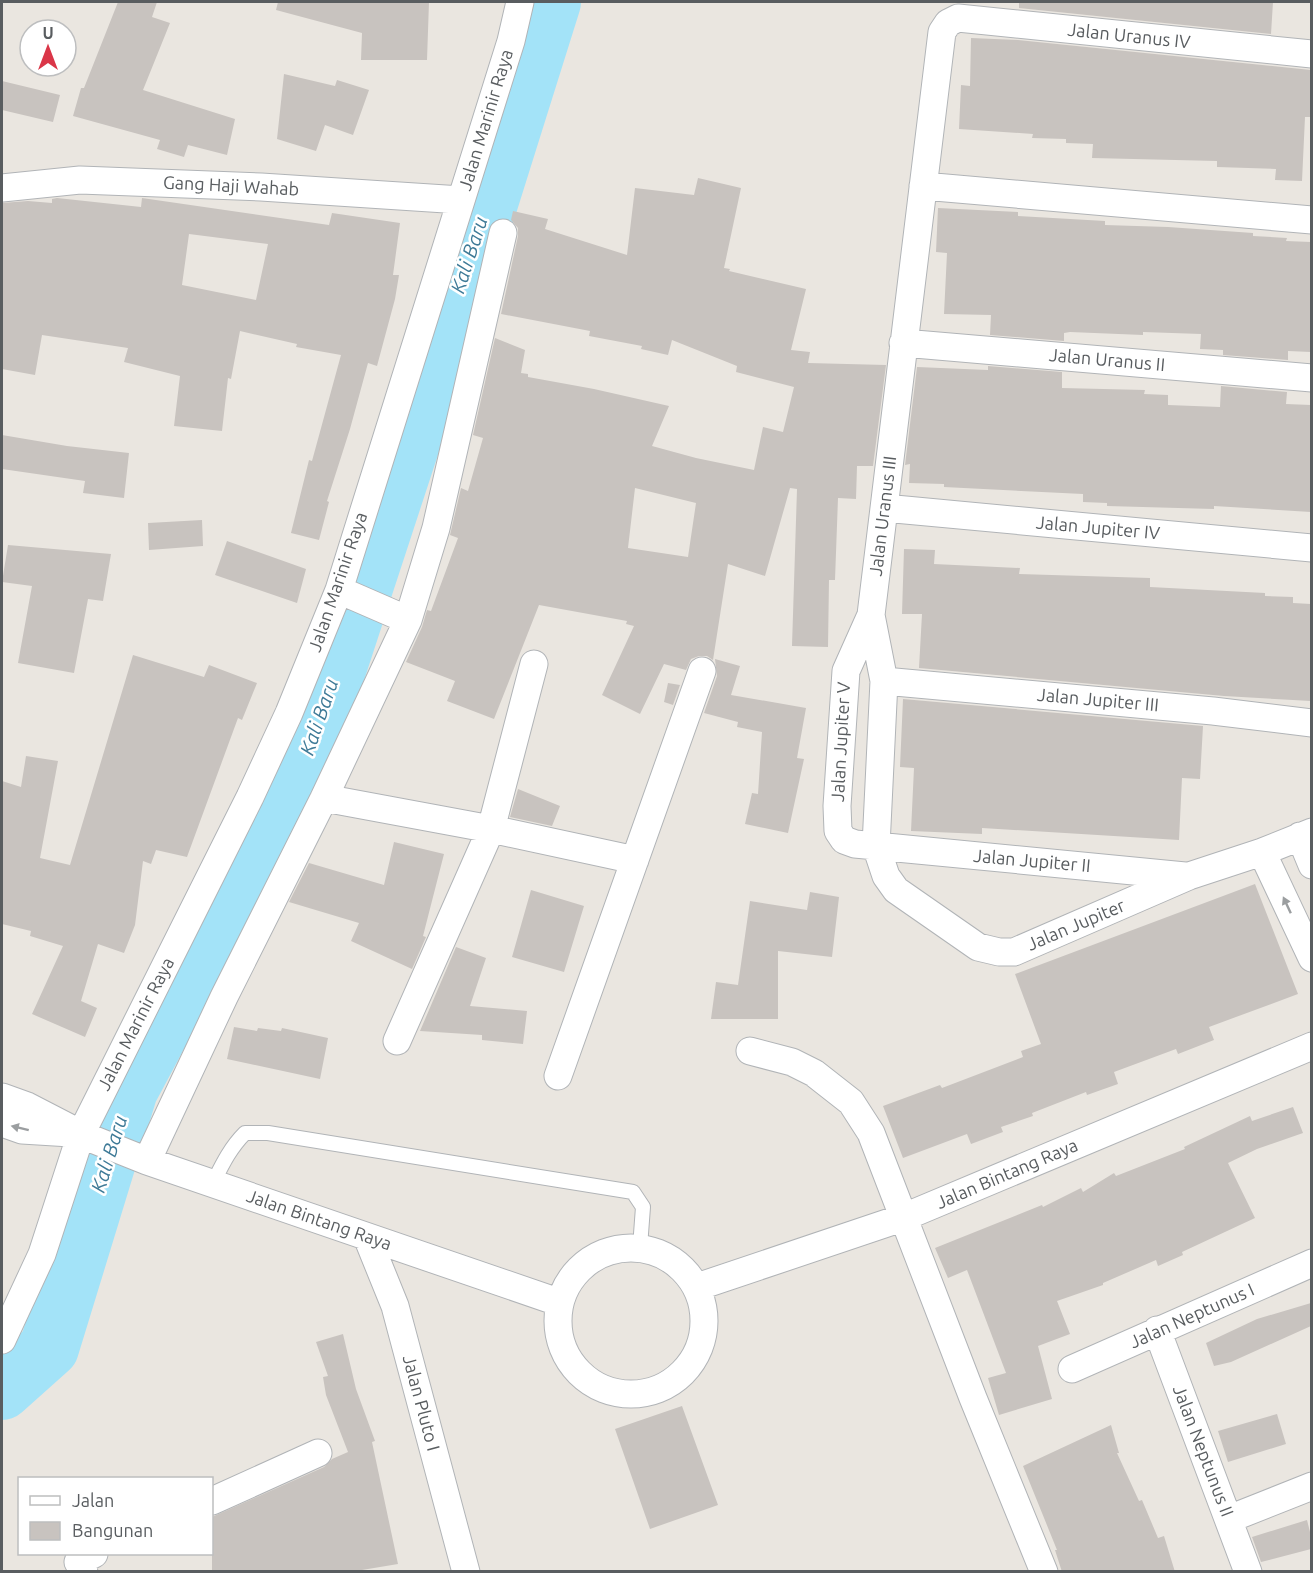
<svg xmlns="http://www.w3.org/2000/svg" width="1313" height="1573" font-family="Ubuntu,sans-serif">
<rect width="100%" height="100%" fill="#eae6e0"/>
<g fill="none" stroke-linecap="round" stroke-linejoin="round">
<path stroke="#a3e3f8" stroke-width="60" d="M 2,1390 L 49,1348 L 128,1090 L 309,752 L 465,276 L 551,2"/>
</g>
<path fill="#c8c3bf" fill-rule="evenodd" d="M 118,2 L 157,2 L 152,17 L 170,23 L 143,90 L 235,119 L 227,155 L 188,145 L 184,157 L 157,149 L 160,140 L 73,116 L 81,88 L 84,88 Z
M 278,2 L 429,2 L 427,60 L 361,60 L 362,33 L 276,10 Z
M 1019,2 L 1273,2 L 1271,34 L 1019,8 Z
M 971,38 L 1018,40 L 1311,70 L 1311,117 L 1305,117 L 1302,181 L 1275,180 L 1276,169 L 1217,167 L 1217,161 L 1092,158 L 1093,144 L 1066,143 L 1066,139 L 1032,138 L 1033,134 L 959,129 L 961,85 L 970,86 Z
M 284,74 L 335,86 L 337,80 L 369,90 L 353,135 L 325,125 L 316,151 L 277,139 Z
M 2,81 L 60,95 L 53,122 L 2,110 Z
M 698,178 L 741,188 L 724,268 L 730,269 L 729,271 L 806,289 L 791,350 L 810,352 L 808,363 L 886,365 L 873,466 L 857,466 L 856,499 L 838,498 L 835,580 L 829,580 L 828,647 L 792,646 L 797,489 L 790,488 L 765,576 L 728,564 L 713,660 L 707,656 L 699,656 L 691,659 L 686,670 L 664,664 L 640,714 L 602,695 L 634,626 L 626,624 L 627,621 L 539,605 L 494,719 L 447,701 L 455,681 L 406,662 L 422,627 L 427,610 L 431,611 L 458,538 L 450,535 L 461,488 L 468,491 L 483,438 L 473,435 L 495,338 L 525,350 L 521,373 L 528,374 L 528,377 L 594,389 L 669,406 L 652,446 L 696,458 L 754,470 L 763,427 L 783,432 L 794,387 L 736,372 L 737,366 L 672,340 L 668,355 L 641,349 L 642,346 L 589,336 L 590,331 L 501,314 L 518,236 L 518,228 L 511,220 L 513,211 L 548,219 L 545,229 L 627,255 L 635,188 L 694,195 ZM 635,488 L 696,503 L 688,557 L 628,548 Z
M 57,198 L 141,207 L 142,198 L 329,225 L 332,213 L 400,223 L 393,275 L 399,275 L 395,299 L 377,366 L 368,363 L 350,429 L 327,501 L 329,502 L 319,540 L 291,533 L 309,460 L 312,461 L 341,355 L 296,347 L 297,344 L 240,331 L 231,379 L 228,378 L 222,431 L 174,426 L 180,376 L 124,362 L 128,348 L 42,335 L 35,375 L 2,369 L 2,203 L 28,201 L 52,203 L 52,199 ZM 189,234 L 268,244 L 256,300 L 182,285 Z
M 938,208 L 1018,212 L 1018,216 L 1105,221 L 1105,225 L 1168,227 L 1253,233 L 1253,236 L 1287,238 L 1286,241 L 1311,242 L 1311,352 L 1288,351 L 1288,360 L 1223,355 L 1223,350 L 1200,349 L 1201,334 L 1143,332 L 1143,335 L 1070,332 L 1064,333 L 1064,341 L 990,335 L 991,315 L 944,314 L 947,253 L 936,252 Z
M 988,366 L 1062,372 L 1062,388 L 1145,390 L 1144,394 L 1168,395 L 1168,405 L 1220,407 L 1221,386 L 1287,392 L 1286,404 L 1311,405 L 1311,512 L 1214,506 L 1214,509 L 1107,506 L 1107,503 L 1083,502 L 1083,494 L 944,487 L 944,484 L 909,483 L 910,464 L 905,465 L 917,367 L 988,370 Z
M 2,435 L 67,446 L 129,453 L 124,498 L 83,493 L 85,481 L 2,469 Z
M 202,520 L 203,546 L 149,550 L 148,523 Z
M 227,541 L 306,569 L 297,603 L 215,575 Z
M 8,545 L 111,554 L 103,601 L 88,599 L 74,673 L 18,663 L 32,586 L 2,582 Z
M 904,549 L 935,550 L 934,564 L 1020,568 L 1019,574 L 1150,578 L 1150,587 L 1265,593 L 1265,596 L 1293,597 L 1293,603 L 1311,604 L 1311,701 L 1224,696 L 919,668 L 922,614 L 902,614 Z
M 133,655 L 204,677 L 209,665 L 257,683 L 242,720 L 238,718 L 187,857 L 156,850 L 151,864 L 143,861 L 135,925 L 124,953 L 98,944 L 81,1001 L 97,1008 L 85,1037 L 32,1014 L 63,946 L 30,936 L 31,931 L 2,924 L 2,781 L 21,787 L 26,756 L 58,761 L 40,858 L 70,865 Z
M 715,659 L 740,666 L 731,695 L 806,708 L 797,758 L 804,759 L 788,833 L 745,824 L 752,793 L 758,794 L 762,732 L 737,727 L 738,722 L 704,713 L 717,676 Z
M 668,683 L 680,685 L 673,705 L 664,702 Z
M 903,699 L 1203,726 L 1200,779 L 1182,778 L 1179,840 L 982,828 L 982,834 L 911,831 L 914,768 L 900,767 Z
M 518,789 L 560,806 L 552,826 L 510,817 Z
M 394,842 L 444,854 L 423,936 L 426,937 L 412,969 L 351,941 L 359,923 L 289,902 L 309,863 L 384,885 Z
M 1255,884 L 1298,994 L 1209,1027 L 1214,1040 L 1178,1054 L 1176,1049 L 1114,1072 L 1118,1084 L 1087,1095 L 1086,1092 L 1032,1113 L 1033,1116 L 1001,1127 L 1003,1132 L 971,1144 L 967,1134 L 903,1158 L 883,1106 L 940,1085 L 942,1088 L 1023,1057 L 1021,1051 L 1041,1044 L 1015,974 Z
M 531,890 L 584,906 L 564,972 L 512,957 Z
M 810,892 L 839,897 L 832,957 L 778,951 L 778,1019 L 711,1019 L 716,982 L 738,985 L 750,901 L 807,910 Z
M 456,947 L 486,958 L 470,1006 L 527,1011 L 523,1044 L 482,1040 L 482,1035 L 420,1031 Z
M 234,1027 L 257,1031 L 258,1028 L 281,1031 L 282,1028 L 328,1038 L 320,1079 L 227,1059 Z
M 1293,1107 L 1303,1133 L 1257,1149 L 1228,1163 L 1255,1218 L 1182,1252 L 1183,1255 L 1158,1266 L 1156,1260 L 1103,1283 L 1103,1285 L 1057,1301 L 1070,1334 L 1038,1346 L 1052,1399 L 999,1415 L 988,1378 L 1006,1373 L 967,1270 L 948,1278 L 935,1248 L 1042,1205 L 1043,1207 L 1081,1188 L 1083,1192 L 1114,1173 L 1116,1176 L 1185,1149 L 1184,1147 L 1250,1116 L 1252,1121 Z
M 1311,1303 L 1311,1326 L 1231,1362 L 1214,1366 L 1206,1343 L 1257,1319 Z
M 343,1334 L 356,1389 L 375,1441 L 372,1442 L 398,1564 L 350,1572 L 212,1572 L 212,1517 L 324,1467 L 332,1459 L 348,1452 L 326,1395 L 323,1377 L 328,1376 L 316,1342 Z
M 682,1406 L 718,1505 L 650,1529 L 615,1429 Z
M 1277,1414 L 1286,1444 L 1228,1462 L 1218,1431 Z
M 1111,1425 L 1119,1453 L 1117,1453 L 1139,1501 L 1142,1500 L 1158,1538 L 1164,1536 L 1175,1572 L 1062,1572 L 1055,1550 L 1057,1550 L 1023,1466 Z
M 1307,1520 L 1311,1536 L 1311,1549 L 1261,1562 L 1252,1537 Z"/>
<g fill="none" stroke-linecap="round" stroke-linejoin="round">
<g stroke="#b1b4b7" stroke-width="16">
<path id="service" d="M 213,1183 C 222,1165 230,1148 245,1133 L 268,1133 L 633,1192 L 643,1207 L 640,1247"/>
</g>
<g stroke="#b1b4b7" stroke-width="29">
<path id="minor" d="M 1312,54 L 958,18 L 948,23 L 942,32 L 871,615 L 884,681 L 876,846 L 886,876 L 896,890 L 978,947 L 999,952 L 1014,952 L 1189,876 L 1262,852 L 1312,832
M 923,186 L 1312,220
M 2,188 L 80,180 L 261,187 L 461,200
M 903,343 L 1312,378
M 884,508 L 1312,548
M 339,590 L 408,620
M 871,615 L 846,671 L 837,806 L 838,831 L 844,840 L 855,844 L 876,846 L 1185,876
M 884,681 L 1213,711 L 1312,723
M 324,798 L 491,829 L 635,860
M 1300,836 L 1312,865
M 1262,852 L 1312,958
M 397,1041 L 491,829 L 534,664
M 750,1051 L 792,1062 L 814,1073 L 851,1102 L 871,1133 L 973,1398 L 1044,1572
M 558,1076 L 702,671
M 2,1097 L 27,1106 L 87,1137 L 147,1161 L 558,1302
M 2,1123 L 22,1130 L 71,1133
M 147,1161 L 224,997 L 324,798 L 408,620 L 436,528 L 503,233
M 367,1237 L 395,1306 L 466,1572
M558 1321a73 73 0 1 1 146 0a73 73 0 1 1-146 0Z
M 697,1287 L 902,1218 L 1312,1046
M 1157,1330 L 1248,1572
M 2,1340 L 42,1254 L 81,1134 L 250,797 L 289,713 L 339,590 L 511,41 L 520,2
M 1072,1369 L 1312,1263
M 212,1501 L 318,1453
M 1229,1519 L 1312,1486
M 84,1572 L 78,1562 L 94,1554"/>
</g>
<use href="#service" stroke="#fff" stroke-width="14"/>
<use href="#minor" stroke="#fff" stroke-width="27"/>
</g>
<defs><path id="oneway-solid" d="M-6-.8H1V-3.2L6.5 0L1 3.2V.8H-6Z" transform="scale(1.5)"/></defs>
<g fill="#9b9ea0">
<use href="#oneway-solid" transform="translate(1287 905) rotate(-115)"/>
<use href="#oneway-solid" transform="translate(20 1128) rotate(-166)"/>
</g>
<g text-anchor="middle" stroke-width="5" stroke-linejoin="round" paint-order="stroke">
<g font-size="18" fill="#595d60" stroke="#fff">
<text transform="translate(1129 36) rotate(6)" y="6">Jalan Uranus IV</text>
<text transform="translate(486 120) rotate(-73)" y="6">Jalan Marinir Raya</text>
<text transform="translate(231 186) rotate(3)" y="6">Gang Haji Wahab</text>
<text transform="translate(1107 360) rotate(5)" y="6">Jalan Uranus II</text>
<text transform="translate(883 516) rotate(-83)" y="6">Jalan Uranus III</text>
<text transform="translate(1098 528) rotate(5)" y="6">Jalan Jupiter IV</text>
<text transform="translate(338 582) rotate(-71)" y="6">Jalan Marinir Raya</text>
<text transform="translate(1098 700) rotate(5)" y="6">Jalan Jupiter III</text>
<text transform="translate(841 742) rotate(-87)" y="6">Jalan Jupiter V</text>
<text transform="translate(1032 861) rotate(5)" y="6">Jalan Jupiter II</text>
<text transform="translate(1076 925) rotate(-23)" y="6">Jalan Jupiter</text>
<text transform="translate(136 1024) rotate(-63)" y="6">Jalan Marinir Raya</text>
<text transform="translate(1007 1174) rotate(-23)" y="6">Jalan Bintang Raya</text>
<text transform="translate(319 1220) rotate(19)" y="6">Jalan Bintang Raya</text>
<text transform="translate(1192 1316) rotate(-24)" y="6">Jalan Neptunus I</text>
<text transform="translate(421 1403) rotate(75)" y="6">Jalan Pluto I</text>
<text transform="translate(1203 1451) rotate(69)" y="6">Jalan Neptunus II</text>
</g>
<g font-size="20" font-style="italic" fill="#3e7a97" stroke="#fff">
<text transform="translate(469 255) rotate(-72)" y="7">Kali Baru</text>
<text transform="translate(319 717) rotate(-71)" y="7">Kali Baru</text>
<text transform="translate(109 1154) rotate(-73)" y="7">Kali Baru</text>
</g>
</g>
<rect width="1313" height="1573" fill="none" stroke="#595d60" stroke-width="6"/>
<rect x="18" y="1477" width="195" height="78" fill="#ffffff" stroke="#bdbebf" stroke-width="1.5"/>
<rect x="30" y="1496" width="30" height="9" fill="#ffffff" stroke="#bdbebf" stroke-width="1.5"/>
<text x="72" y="1507" font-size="18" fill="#595d60">Jalan</text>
<rect x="30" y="1522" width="30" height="18" fill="#c8c3bf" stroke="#bdbebf" stroke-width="1.5"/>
<text x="72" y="1537" font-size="18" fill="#595d60">Bangunan</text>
<g transform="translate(48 48)"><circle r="28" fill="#ffffff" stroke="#bdbebf" stroke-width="1.5"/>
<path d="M0-4.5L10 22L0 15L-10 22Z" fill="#da3648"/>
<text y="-9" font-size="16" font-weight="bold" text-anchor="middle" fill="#595d60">U</text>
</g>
</svg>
